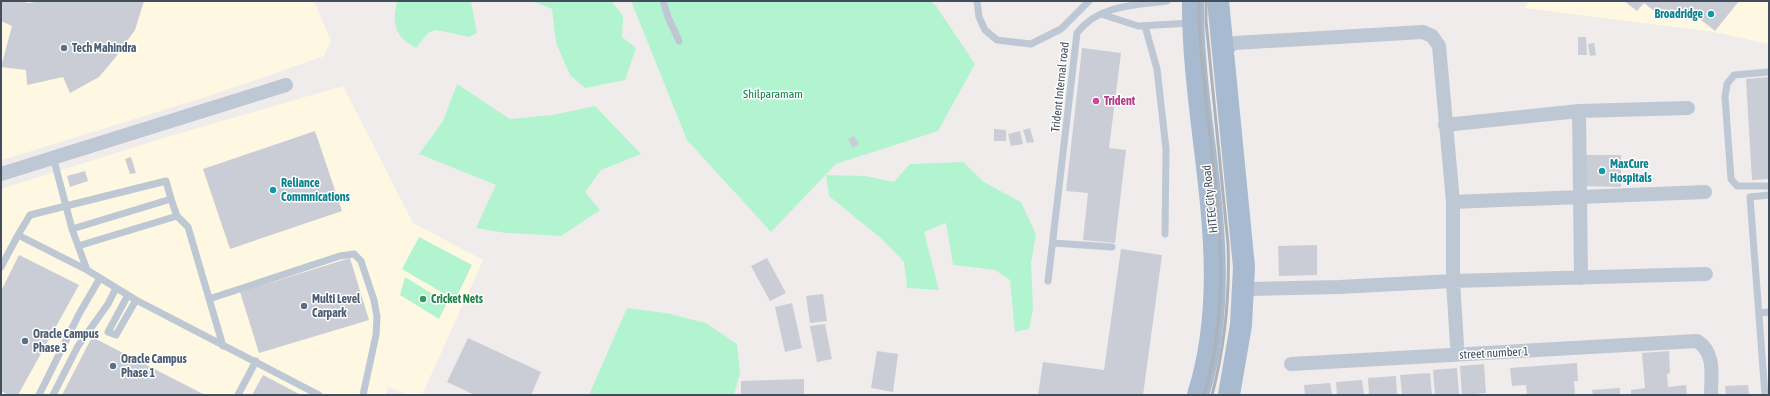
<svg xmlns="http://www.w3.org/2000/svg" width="1770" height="396" font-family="'Asap Condensed',sans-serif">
<rect width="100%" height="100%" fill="#f0ecec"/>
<path fill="#fef7e1" d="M 1,1 L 314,1 L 331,41 L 324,56 L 212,95 L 2,160 L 1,160 Z
M 1530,1 L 1769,1 L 1769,44 L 1714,32 L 1524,8 Z
M 343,86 L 413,223 L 483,260 L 422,395 L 407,395 L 389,387 L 385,395 L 1,395 L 1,189 L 167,137 Z"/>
<path fill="#b3f4d0" d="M 397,1 L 471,1 L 477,33 L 469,37 L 436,30 L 428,33 L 416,48 C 394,36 392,24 397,1 Z
M 532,1 L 611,1 L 623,16 L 622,37 L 636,48 L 625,80 L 585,88 L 570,75 L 556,43 L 552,9 Z
M 631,1 L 931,1 L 936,6 L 975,64 L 938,131 L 836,164 L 771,232 L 687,140 Z
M 457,84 L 510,119 L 553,115 L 595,106 L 641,154 L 601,170 L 585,192 L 600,210 L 561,236 L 506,233 L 476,228 L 496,185 L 419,154 L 443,121 Z
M 963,162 L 984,182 L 1021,202 L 1036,234 L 1031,263 L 1033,309 L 1029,329 L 1015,332 L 1010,280 L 995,270 L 953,265 L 946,223 L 924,232 L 939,290 L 907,288 L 904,262 L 882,239 L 829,196 L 826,175 L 865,176 L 894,182 L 910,164 Z
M 419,237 L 472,265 L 455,300 L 402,269 Z
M 405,277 L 447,303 L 439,319 L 400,295 Z
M 627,308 L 666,313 L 706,323 L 737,344 L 740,373 L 734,395 L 589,395 Z"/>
<path fill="#cacdd5" d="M 1,1 L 18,1 L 29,3 L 41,1 L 144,1 L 135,30 L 115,58 L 99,77 L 70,93 L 63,77 L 27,85 L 26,70 L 1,67 L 12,26 L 1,21 Z
M 1624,1 L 1739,1 L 1715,31 L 1685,7 L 1677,17 L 1668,10 L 1662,17 L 1644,3 L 1637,11 Z
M 1578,37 L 1586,37 L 1587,55 L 1578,55 Z
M 1594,43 L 1596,55 L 1590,56 L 1588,44 Z
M 1082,48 L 1121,53 L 1109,148 L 1126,150 L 1115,243 L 1083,240 L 1088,193 L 1066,191 Z
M 1769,77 L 1769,179 L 1752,180 L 1746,79 Z
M 1030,128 L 1034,142 L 1027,143 L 1023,130 Z
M 994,129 L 1006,130 L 1006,141 L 994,141 Z
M 315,131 L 342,211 L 230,249 L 203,169 Z
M 1020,131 L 1023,144 L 1011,146 L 1008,134 Z
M 854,136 L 859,144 L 853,148 L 848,139 Z
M 1584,155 L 1621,155 L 1621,187 L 1583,186 Z
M 131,157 L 136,173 L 130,174 L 125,159 Z
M 85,171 L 88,181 L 70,187 L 67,176 Z
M 1317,245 L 1317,275 L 1279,276 L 1278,246 Z
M 1121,249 L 1162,255 L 1143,395 L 1038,395 L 1043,362 L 1104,370 Z
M 19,255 L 79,285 L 18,395 L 8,395 L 1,391 L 1,291 Z
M 350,258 L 369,320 L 259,353 L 240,292 Z
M 767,258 L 786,293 L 770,301 L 751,266 Z
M 823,294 L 827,321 L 810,323 L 806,296 Z
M 792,303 L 802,348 L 785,352 L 775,307 Z
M 825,324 L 832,359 L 817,362 L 810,326 Z
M 92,337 L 205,395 L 62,395 Z
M 468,338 L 541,372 L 531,395 L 475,395 L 447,382 Z
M 877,351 L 898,354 L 893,392 L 871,388 Z
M 1669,351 L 1670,373 L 1667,374 L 1668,387 L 1686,385 L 1687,395 L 1631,395 L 1631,390 L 1645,388 L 1642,353 Z
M 1577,363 L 1578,381 L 1574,381 L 1575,395 L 1527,395 L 1526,385 L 1512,386 L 1510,368 Z
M 1484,364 L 1486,393 L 1462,395 L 1460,366 Z
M 1457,368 L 1459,395 L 1435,395 L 1433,370 Z
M 1430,373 L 1432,395 L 1402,395 L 1400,375 Z
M 263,375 L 301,395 L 252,395 Z
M 1396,376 L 1397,395 L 1369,395 L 1368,378 Z
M 804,379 L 804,395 L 741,395 L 741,381 Z
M 1362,380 L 1364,395 L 1337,395 L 1336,382 Z
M 1330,383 L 1332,395 L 1305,395 L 1304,385 Z
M 1748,385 L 1749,395 L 1726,395 L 1725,386 Z
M 1620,388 L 1620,395 L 1593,395 L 1592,390 Z"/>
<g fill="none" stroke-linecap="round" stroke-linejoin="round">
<path stroke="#bdc8d4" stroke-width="7" d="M 663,1 L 668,17 L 679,41
M 977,1 L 979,17 L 985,30 L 997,40 L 1031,44 L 1061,29 L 1089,1
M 1101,14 L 1138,26 L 1191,23
M 1145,26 L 1157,69 L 1166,149 L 1165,234
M 1769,72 L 1734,75 L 1727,84 L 1725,97 L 1731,179 L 1737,186 L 1769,186
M 53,157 L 66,206 L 30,215 L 18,235 L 87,270 L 72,229 L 66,206 L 166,181 L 171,199 L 72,229
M 177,216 L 188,227 L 223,346
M 1053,243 L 1112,247
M 78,246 L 177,216 L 171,199
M 1,267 L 18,235
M 87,270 L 136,300 L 319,395
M 1048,281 L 1077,33 C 1098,5 1135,5 1167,1
M 128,295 L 108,332 L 116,335 L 136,300
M 209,299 L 340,256 L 354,254 L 361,261 L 374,300 L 377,317 L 376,335 L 363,395
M 1759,313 L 1769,312
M 39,395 L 79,314 L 100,278
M 53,395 L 78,346 L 108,304 L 116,288
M 238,395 L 256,361
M 1765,395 L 1750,197 L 1769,195"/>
<path stroke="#bdc8d4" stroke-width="14" d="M 1222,50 L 1235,43 L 1423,32 L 1432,36 L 1439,46 L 1453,202 L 1453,281 L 1457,345
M 1579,111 L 1581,278
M 1445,125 L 1579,111 L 1688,108
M 1,174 L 286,85
M 1453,202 L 1705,192
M 1242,292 L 1251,289 L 1339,287 L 1453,281 L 1706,274
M 1291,364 L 1697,341 C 1716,353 1711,375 1711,395"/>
<path stroke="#a8bacf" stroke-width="22" d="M 1193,1 C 1192,132 1239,266 1198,395
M 1218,1 L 1244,267 L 1241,325 L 1229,395"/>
<path stroke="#adb1b8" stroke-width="3" d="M 1199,1 C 1198,30 1202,59 1205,89 C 1215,190 1235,295 1204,395
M 1206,1 L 1206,21 L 1228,244 C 1230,296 1225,345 1212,395"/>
</g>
<g fill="#0f9aa8" stroke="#fff" stroke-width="1.5">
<circle cx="1711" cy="14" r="4"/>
<circle cx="1602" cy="171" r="4"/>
<circle cx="273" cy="190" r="4"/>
</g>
<g fill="#5c6f8a" stroke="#fff" stroke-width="1.5">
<circle cx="64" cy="48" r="4"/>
<circle cx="304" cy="306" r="4"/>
<circle cx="25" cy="341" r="4"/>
<circle cx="113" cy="366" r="4"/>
</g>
<circle fill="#d1479c" stroke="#fff" stroke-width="1.5" cx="1096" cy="101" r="4"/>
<circle fill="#2e9e5b" stroke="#fff" stroke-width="1.5" cx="423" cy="299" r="4"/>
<g text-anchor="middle" stroke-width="3" stroke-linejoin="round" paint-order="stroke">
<g font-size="12" font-weight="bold" fill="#0d838f" stroke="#fff" text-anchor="start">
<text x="1703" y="18" text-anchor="end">Broadridge</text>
<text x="1610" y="168">MaxCure<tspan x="1610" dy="14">Hospitals</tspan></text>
<text x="281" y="187">Reliance<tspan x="281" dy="14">Commnications</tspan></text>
</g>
<g font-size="12" font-weight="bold" fill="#4e5e75" stroke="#fff" text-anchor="start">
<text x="72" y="52">Tech Mahindra</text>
<text x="312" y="303">Multi Level<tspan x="312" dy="14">Carpark</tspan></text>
<text x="33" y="338">Oracle Campus<tspan x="33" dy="14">Phase 3</tspan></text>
<text x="121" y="363">Oracle Campus<tspan x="121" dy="14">Phase 1</tspan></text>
</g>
<g font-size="12" fill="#424e5c" stroke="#fff">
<text transform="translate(1060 87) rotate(-84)" y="4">Trident Internal road</text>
<text transform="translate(1210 199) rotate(-96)" y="4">HITEC City Road</text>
<text transform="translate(1494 353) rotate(-3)" y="4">street number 1</text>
</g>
<g font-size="12" fill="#0b854e" stroke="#fff">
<text x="773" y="98">Shilparamam</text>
</g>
<g font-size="12" font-weight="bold" fill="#b23c85" stroke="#fff" text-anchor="start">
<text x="1104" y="105">Trident</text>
</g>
<g font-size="12" font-weight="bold" fill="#27864d" stroke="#fff" text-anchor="start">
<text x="431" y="303">Cricket Nets</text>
</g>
</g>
<rect width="1770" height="396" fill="none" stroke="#424e5c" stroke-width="4"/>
</svg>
